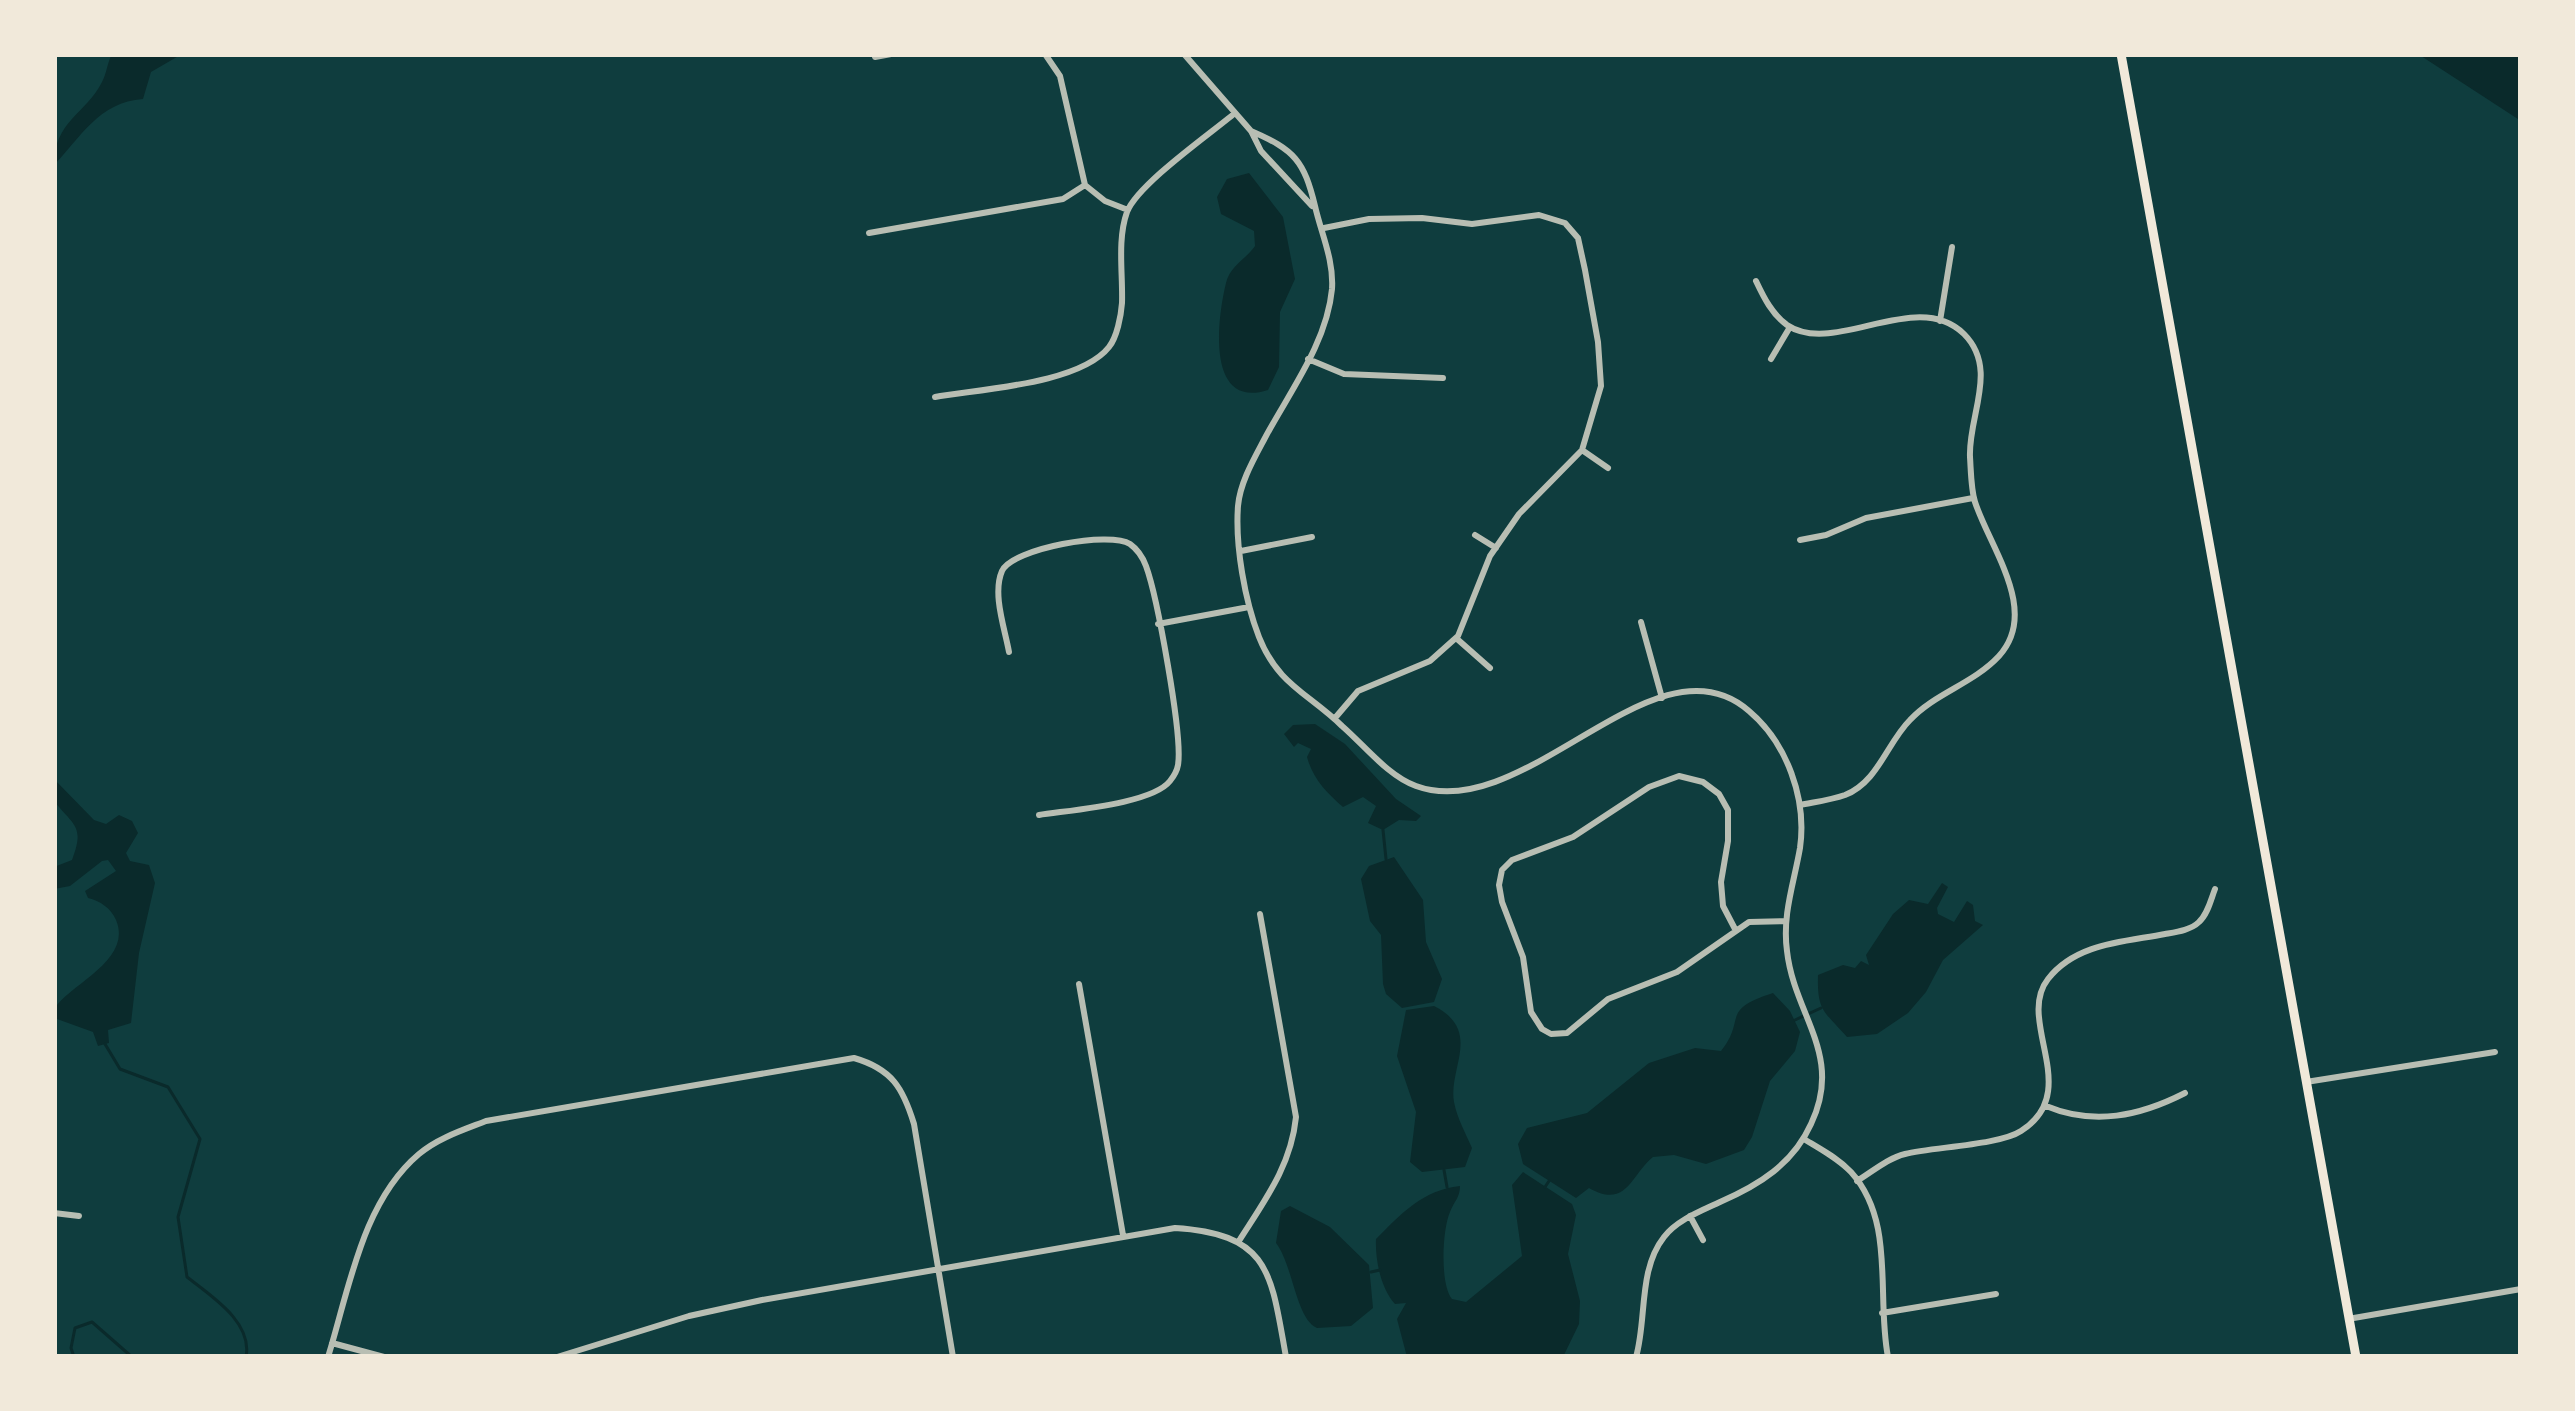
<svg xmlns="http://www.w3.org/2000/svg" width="2575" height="1411" font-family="Cabin,sans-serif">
<rect width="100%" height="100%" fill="#0f3d3e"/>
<path fill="#0a2a2b" d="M 112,54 L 182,54 L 151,72 L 143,99 C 99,102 81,137 54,165 C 54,121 86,114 102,82 C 107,73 107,63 112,54 Z
M 2418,54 L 2521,54 L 2521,121 Z
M 1249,173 L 1283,217 L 1295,279 L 1280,312 L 1279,367 L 1268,390 C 1206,410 1217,319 1226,283 C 1230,266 1246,259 1255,246 L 1254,231 L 1221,214 L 1217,197 L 1227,179 Z
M 1315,724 L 1345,744 L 1396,799 L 1421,816 L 1416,821 L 1399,820 L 1383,830 L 1368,823 L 1376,806 L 1363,797 L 1343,807 C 1326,792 1313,779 1307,757 L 1311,749 L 1298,743 L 1294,747 L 1284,734 L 1293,725 Z
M 54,779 L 94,820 L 106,824 L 119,815 L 132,821 L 138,833 L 126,853 L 130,861 L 149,865 L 155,883 L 139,953 L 131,1023 L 108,1030 L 109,1043 L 98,1046 L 93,1032 L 57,1019 L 55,1008 C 70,984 133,960 116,920 C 111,908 100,901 88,898 L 85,891 L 116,871 L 108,860 L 102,861 L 70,886 L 54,889 L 54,867 L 72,860 C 85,826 74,826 54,801 Z
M 1394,857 L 1423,900 L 1426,942 L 1442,979 L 1434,1002 L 1402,1008 L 1386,994 L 1383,984 L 1381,935 L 1370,921 L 1361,879 L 1369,866 Z
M 1942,883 L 1948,887 L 1937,908 L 1938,914 L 1954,922 L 1967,901 L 1973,905 L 1975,921 L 1983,925 L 1943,960 L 1926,992 L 1908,1013 L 1877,1034 L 1847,1037 C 1824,1011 1817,1011 1818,975 L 1843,965 L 1855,968 L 1861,961 L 1869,965 L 1866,955 L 1893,914 L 1909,900 L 1928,904 Z
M 1773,993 L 1790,1011 L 1800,1032 L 1795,1051 L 1770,1081 L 1752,1137 L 1744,1150 L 1706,1164 L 1674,1155 L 1653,1157 C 1632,1173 1627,1210 1589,1188 L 1576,1198 L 1523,1164 L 1518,1144 L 1527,1128 L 1587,1113 L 1649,1063 L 1695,1048 L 1721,1051 C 1747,1019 1719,1010 1773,993 Z
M 1434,1006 C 1483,1031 1448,1068 1454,1102 C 1457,1118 1466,1134 1472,1148 L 1465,1167 L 1422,1172 L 1410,1162 L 1416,1112 L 1397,1056 L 1406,1010 Z
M 1523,1172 L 1572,1204 L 1576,1215 L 1568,1254 L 1580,1301 L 1579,1324 L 1563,1357 L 1407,1357 L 1397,1319 L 1406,1303 L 1395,1304 C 1381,1289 1375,1260 1376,1239 C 1402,1213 1423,1190 1460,1186 C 1460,1198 1454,1201 1450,1212 C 1442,1230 1440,1285 1452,1299 L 1466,1302 L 1522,1256 L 1512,1185 Z
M 1290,1206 L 1330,1227 L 1369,1265 L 1373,1308 L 1351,1326 L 1317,1328 C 1296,1319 1293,1265 1276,1243 L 1281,1211 Z"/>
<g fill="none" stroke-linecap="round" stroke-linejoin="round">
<path stroke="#0a2a2b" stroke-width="3" d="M 1383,830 L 1386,859
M 1795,1020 L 1821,1008
M 105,1044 L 120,1069 L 168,1087 L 200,1139 L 178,1217 L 187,1277 C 211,1296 253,1322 246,1357
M 1444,1170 L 1447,1187
M 1545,1187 L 1549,1181
M 1371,1272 L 1380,1270
M 74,1357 L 71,1348 L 75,1328 L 92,1322 L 132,1357"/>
<path stroke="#b8beb3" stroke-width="6" d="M 1045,54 L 1060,76 L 1085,185 L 1105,201 L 1128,210
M 1184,54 L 1251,131 L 1261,151 L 1312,206
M 875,57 L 891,54
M 1251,131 C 1295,150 1304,161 1315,206 C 1321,233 1334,260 1332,289 C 1327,342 1291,390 1266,436 C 1255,457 1240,482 1238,506 C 1235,546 1245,601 1259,637 C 1278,685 1308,693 1342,726 C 1364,745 1388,776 1416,786 C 1525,826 1656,629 1749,711 C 1787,743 1807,799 1800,848 C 1794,883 1782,915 1787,951 C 1794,1015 1844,1055 1811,1124 C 1793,1164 1759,1185 1720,1202 C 1701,1211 1677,1220 1664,1237 C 1638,1270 1647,1319 1636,1357
M 1324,228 L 1369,219 L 1422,218 L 1472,224 L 1539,215 L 1565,223 L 1578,238 L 1585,270 L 1598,342 L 1601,386 L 1582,450 L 1519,514 L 1490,556 L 1458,636 L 1430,661 L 1358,691 L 1335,718
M 869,233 L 1063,199 L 1085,185
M 1756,281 C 1764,298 1772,314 1787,325 C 1834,357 1917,287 1964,334 C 1999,369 1968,416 1970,457 C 1971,472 1971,489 1975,502 C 1990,548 2040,611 1999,656 C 1973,684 1935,693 1910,720 C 1887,743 1878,782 1845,795 C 1831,800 1815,802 1800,805
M 1940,321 L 1952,247
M 1308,359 L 1344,374 L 1443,378
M 1771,359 L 1790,327
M 935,397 C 980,389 1080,384 1109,347 C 1117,337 1121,316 1122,303 C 1123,274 1117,240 1127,212 C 1138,184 1210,134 1235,113
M 1582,450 L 1608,468
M 1475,535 L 1496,548
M 1800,540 L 1826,535 L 1866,518 L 1973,498
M 1241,551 L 1312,537
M 1641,622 L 1662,698
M 1158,624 L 1249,607
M 1456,638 L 1490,668
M 1009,652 C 1005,629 992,594 1002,571 C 1013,548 1110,531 1130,544 C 1137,549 1143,558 1146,566 C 1157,596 1183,736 1178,765 C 1177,771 1174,776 1170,781 C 1152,804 1070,810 1039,815
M 1735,929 L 1723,906 L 1721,882 L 1728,841 L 1728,810 L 1719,794 L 1703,782 L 1679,776 L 1649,787 L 1573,837 L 1512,860 L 1502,870 L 1499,885 L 1502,902 L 1523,957 L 1531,1012 L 1542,1029 L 1551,1034 L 1567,1033 L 1608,999 L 1677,972 L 1749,922 L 1785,921
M 1079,984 L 1123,1235
M 2306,1082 L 2495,1052
M 2046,1106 C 2094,1126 2140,1116 2185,1093
M 1804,1139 C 1820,1149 1838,1158 1851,1172 C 1896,1222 1876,1296 1888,1357
M 1857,1181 C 1872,1172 1888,1158 1905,1154 C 1933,1147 2000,1145 2021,1131 C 2084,1091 2015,1021 2048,979 C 2076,943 2124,942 2165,934 C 2176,932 2191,930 2199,922 C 2208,914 2211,899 2215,889
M 54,1213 L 79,1216
M 1690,1216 L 1703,1240
M 1239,1241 C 1265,1200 1291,1166 1296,1117 L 1260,914
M 1882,1313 L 1996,1294
M 2348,1319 L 2521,1289
M 332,1343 L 384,1357
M 328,1357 C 349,1290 362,1202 419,1154 C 438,1138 463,1130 486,1121 L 854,1058 C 892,1069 903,1088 914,1124 L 953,1357
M 557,1357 L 689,1316 L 762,1300 L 1175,1228 C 1271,1234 1271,1274 1286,1357"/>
<path stroke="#f1e9da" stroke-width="9" d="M 2121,54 L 2356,1357"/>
</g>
<rect width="2575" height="1411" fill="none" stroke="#f1e9da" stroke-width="114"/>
</svg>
